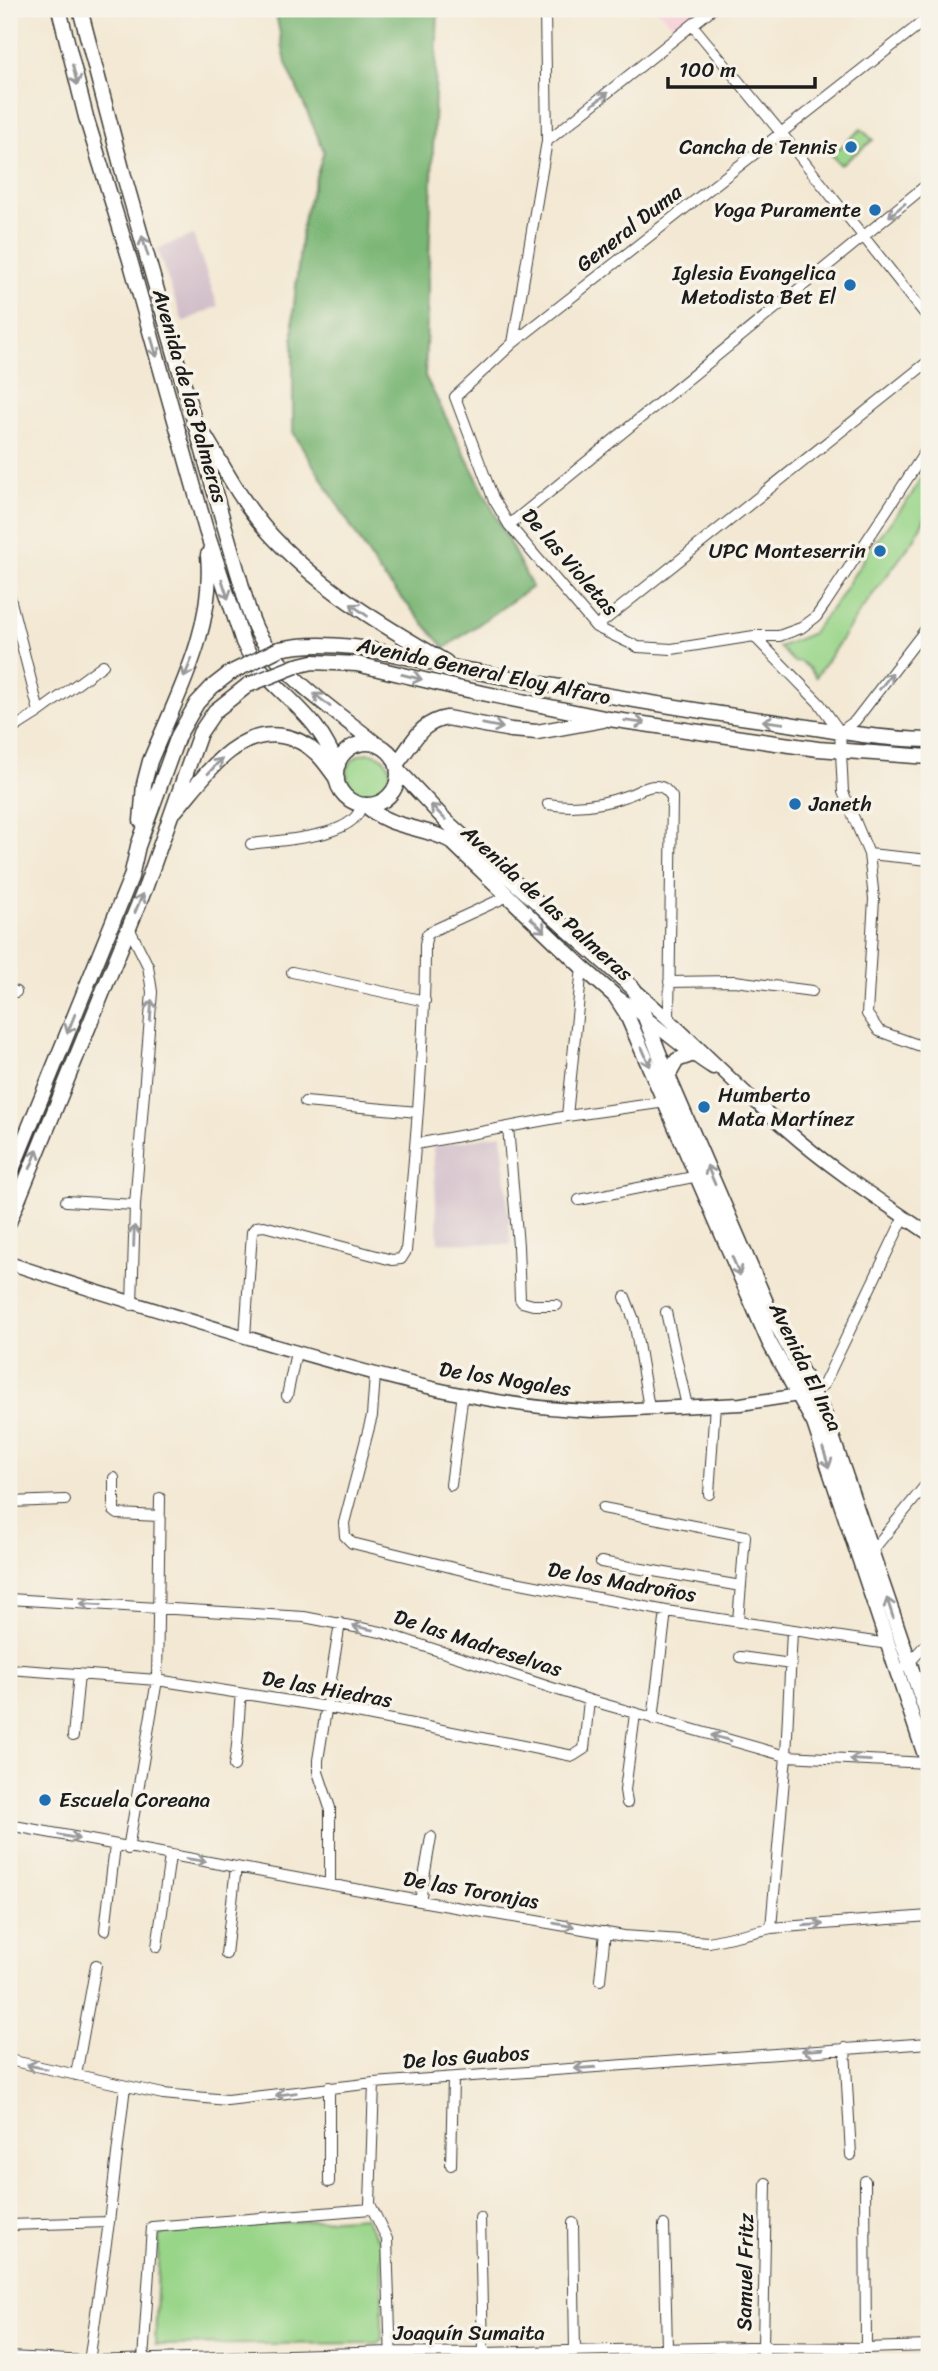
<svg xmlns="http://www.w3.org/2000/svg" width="938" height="2371" font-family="Sriracha,sans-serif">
<rect width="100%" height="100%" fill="#f7f3e8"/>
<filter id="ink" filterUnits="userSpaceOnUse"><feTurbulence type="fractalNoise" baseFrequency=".0143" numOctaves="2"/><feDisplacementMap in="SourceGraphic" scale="14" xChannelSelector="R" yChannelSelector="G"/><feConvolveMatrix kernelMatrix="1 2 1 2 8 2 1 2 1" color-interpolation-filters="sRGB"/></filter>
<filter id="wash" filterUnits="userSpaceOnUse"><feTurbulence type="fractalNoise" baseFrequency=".00686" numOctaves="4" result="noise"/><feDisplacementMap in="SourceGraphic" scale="28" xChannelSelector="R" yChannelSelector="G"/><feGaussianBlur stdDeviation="1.57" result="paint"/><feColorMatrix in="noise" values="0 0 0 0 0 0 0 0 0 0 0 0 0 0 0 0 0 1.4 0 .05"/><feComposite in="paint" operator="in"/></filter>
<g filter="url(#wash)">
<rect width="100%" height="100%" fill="#f3e8d3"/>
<path fill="#f6cfd7" d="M 656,9 L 699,9 L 675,27 Z"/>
<path fill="#d1bdc9" d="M 193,235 L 218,306 L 183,322 L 157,249 Z
M 502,1134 L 511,1245 L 438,1242 L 433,1147 Z"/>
<path fill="#99d589" stroke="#5a7852" stroke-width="2" d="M 861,129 L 873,140 L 841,165 L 831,155 Z
M 921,477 L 929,483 L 929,510 L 915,538 L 859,613 L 816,677 L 810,669 L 800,661 L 794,662 L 779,647 L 811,634 L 838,600 L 872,546 L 911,496 Z
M347 775a22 22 0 1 1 44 0a22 22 0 1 1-44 0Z
M 364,2217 L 382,2246 L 382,2339 L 377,2343 L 155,2345 L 159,2237 L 165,2231 Z"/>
<path fill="#7ab675" stroke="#4b6948" stroke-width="2" d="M 275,9 L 438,9 L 425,376 L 532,587 L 445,648 L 379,572 L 293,432 L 293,315 L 303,221 L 324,151 L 286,63 Z"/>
</g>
<g filter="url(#ink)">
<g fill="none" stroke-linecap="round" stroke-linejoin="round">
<g stroke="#3c3b37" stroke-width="12">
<path id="minor" d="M 929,17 L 513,343 L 455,397 L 493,498 L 509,525 L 596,627 L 638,647 L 672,649 L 754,636 L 779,636 L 801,628 L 816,617 L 825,604 L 929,446
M 693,26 L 782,134 L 929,319
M 547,141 L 712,9
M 513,343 L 547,141 L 545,9
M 509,525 L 929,183
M 9,594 L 39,712
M 596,627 L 929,361
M 754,636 L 820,704 L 840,732
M 9,731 L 39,712 L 103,665
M 840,732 L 843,792 L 869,854 L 874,899 L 867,1014 L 879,1031 L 929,1049
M 840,732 L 855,721 L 929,625
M 548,804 C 576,809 602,805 629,795 C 638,792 645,786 655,786 C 664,786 667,791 672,797 L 669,1019
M 251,844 C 278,840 359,838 361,804
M 869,854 L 929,860
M 129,928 L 148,966 L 152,992 L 135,1205 L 132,1305
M 292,972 L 425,1001
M 669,982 L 735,981 L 812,991
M 9,989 L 16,992
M 305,1102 L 418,1112
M 567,1116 L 582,967
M 508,1127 L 518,1246 L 520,1299 L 522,1302 L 533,1305 L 557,1305
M 416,1144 L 567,1116 L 666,1102
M 579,1200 L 698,1176
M 66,1201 L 135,1205
M 625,1297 L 634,1320 L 649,1408
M 666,1312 L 687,1406
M 245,1337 L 252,1232 L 256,1227 L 264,1226 L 392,1260 L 401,1259 L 406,1251 C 415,1149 425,1046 425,944 L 427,935 L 434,930 L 508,896
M 375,1375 L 372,1416 L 344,1523 L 345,1536 L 352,1543 L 499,1579 L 666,1611 L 888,1644
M 812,1392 L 824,1384 L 904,1217
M 287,1396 L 296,1352
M 114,1478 L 114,1511 L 118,1514 L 159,1516
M 451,1485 L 463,1393
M 709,1494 L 715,1404
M 9,1502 L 65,1500
M 603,1508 L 745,1536 L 738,1621
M 872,1551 L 929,1481
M 601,1562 L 741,1586
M 9,1599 L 304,1617 L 381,1632 L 589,1700 L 786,1756 L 928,1763
M 740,1657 L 791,1664
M 906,1666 L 929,1641
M 9,1669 L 157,1680 L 327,1707 L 573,1756 L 584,1749 L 589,1700
M 653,1719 L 666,1611
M 73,1736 L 79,1674
M 234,1766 C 239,1742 238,1718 241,1694
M 627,1803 L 625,1790 L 635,1714
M 9,1825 L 420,1901 L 624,1936 L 709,1942 L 771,1928 L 929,1916
M 128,1849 L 157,1680 L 160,1498
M 330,1884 L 330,1808 L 318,1772 L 318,1760 L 340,1623
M 420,1901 L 431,1837
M 771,1928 L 786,1756 L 792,1631
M 105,1930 L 115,1846
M 157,1947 L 170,1856
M 226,1954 L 236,1867
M 600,1980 L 605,1932
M 845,2048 L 851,2155
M 9,2060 L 163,2094 L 227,2100 L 374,2083 L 929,2043
M 76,2075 L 96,1965
M 374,2083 L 370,2204 L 387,2239 L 391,2362
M 451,2165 L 453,2078
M 865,2181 L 866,2348
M 329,2182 L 329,2087
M 480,2218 L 483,2353
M 573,2223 L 575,2352
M 9,2225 L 109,2222
M 664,2225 L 667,2348
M 763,2347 L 766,2183
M 9,2357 L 89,2361 L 391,2352 L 483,2353 L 749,2347 L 866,2348 L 929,2346
M 143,2360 L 152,2227 L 371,2209
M 89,2362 L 109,2222 L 125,2086"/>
</g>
<g stroke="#3c3b37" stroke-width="15">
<path id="tertiary" d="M 634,989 C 688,1034 734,1085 787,1130 C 831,1169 881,1201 929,1234
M 616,996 C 650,1018 679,1047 713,1068
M 9,1263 C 98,1293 188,1320 279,1347 C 380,1376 485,1407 592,1411 L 741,1404 L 805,1394
M 763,2362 L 763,2347"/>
</g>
<g stroke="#3c3b37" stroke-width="17">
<path id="secondary" d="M 398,770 L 447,822 L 634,989 L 668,1076 L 771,1314 L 825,1416 L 929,1720
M 366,805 C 386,828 423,826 451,841 L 582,967 L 615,996 L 626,1013 L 769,1342 L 814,1423 L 929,1767
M 668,1076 L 677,1060 L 691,1055"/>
</g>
<g stroke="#3c3b37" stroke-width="17">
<path id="primary" d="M 59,9 L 86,117 L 130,260 L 206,530 L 243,642 C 259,677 292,696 315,726 C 324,737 331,752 338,765
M 80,9 L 122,169 L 238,573 C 245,595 250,625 265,644 C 293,684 338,713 375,743
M 205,436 C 223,466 240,499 263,526 C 314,585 380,624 446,662
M 279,649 C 344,635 409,660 473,671 C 574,690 675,708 776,722 C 827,730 878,739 929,740
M 296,666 L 313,662 L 357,664 L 458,688 L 609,719 L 818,749 L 929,757
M336 774a31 31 0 1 1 62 0a31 31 0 1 1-62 0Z
M 397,763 C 414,743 418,723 447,718 L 511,730 L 537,732 L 603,720
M 175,811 C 203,779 234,728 282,736 C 295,738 307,744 316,753 C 324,760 330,770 337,779
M 141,821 L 144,784 L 150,761 C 177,696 215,628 208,555
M 9,1177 L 131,877 L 138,846 L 178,736 L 197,703 L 212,687 L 230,673
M 9,1222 L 146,886 L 200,733 L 215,711 L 248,685"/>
</g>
<use href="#minor" stroke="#fff" stroke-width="10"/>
<use href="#tertiary" stroke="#fff" stroke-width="12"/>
<use href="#secondary" stroke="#fff" stroke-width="14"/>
<use href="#primary" stroke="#fff" stroke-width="14"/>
<g stroke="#3c3b37" stroke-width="17" stroke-linecap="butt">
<path id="primary-bridge" d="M 230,673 L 279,649
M 248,685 L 296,666"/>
</g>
<use href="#primary-bridge" stroke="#fff" stroke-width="14"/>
</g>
<defs><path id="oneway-shaft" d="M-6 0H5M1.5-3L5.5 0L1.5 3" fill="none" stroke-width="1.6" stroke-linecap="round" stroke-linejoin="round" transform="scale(1.75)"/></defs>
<g stroke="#999">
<use href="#oneway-shaft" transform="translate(75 75) rotate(76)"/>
<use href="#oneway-shaft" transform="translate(600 99) rotate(-38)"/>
<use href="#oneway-shaft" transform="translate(897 210) rotate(141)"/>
<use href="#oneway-shaft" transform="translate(145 246) rotate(-107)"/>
<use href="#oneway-shaft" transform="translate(154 347) rotate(74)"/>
<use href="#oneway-shaft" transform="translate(225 589) rotate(72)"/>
<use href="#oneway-shaft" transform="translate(359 610) rotate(-144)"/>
<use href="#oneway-shaft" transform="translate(188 668) rotate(112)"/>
<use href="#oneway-shaft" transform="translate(412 677) rotate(14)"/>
<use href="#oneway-shaft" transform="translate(886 681) rotate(-52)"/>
<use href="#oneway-shaft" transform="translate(322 700) rotate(-141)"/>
<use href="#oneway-shaft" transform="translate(635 722) rotate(8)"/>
<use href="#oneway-shaft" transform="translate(773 722) rotate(-172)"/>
<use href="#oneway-shaft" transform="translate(493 726) rotate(11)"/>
<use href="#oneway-shaft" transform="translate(215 766) rotate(-48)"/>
<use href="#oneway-shaft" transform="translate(438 812) rotate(-134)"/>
<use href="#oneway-shaft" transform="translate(139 903) rotate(-67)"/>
<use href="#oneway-shaft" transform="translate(538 925) rotate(44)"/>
<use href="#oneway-shaft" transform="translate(151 1010) rotate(-86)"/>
<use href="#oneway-shaft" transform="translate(71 1024) rotate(112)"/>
<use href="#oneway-shaft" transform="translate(646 1057) rotate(67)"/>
<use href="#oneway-shaft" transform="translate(34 1159) rotate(-68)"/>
<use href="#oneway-shaft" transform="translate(711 1175) rotate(-113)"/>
<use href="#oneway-shaft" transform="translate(134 1236) rotate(-88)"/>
<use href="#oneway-shaft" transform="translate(736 1266) rotate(67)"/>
<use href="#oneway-shaft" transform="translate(826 1458) rotate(72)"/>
<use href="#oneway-shaft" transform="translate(91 1604) rotate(-177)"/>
<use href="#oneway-shaft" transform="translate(890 1608) rotate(-108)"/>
<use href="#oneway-shaft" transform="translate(363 1628) rotate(-168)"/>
<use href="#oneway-shaft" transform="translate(721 1738) rotate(-164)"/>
<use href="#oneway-shaft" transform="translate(860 1760) rotate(-177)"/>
<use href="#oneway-shaft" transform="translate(69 1837) rotate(11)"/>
<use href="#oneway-shaft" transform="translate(196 1860) rotate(9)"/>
<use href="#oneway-shaft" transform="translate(564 1925) rotate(10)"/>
<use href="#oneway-shaft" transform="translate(813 1925) rotate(-4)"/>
<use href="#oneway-shaft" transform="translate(812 2050) rotate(176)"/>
<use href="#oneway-shaft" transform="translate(37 2067) rotate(-168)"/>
<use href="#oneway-shaft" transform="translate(585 2068) rotate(176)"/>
<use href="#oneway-shaft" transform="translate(286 2094) rotate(172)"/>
</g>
</g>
<g fill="#1f6fb2" stroke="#f7f3e8" stroke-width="2.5">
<circle cx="851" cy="147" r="7"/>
<circle cx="875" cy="210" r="7"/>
<circle cx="850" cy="285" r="7"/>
<circle cx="880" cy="551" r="7"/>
<circle cx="795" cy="804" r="7"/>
<circle cx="704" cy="1107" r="7"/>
<circle cx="45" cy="1800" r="7"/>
</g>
<g text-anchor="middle" stroke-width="7" stroke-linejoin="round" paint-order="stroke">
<g font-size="21" fill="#1c1c1c" stroke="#f7f3e8" text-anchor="end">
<text x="837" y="154">Cancha de Tennis</text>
<text x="861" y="217">Yoga Puramente</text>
<text x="836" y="280">Iglesia Evangelica<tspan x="836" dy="24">Metodista Bet El</tspan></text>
<text x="866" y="558">UPC Monteserrin</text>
<text x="809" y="811" text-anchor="start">Janeth</text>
<text x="718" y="1102" text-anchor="start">Humberto<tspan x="718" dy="24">Mata Martínez</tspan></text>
<text x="59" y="1807" text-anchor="start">Escuela Coreana</text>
</g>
<g font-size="21" fill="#1c1c1c" stroke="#f7f3e8">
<text transform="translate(629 228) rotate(-38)" y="7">General Duma</text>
<text transform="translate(190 396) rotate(74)" y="7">Avenida de las Palmeras</text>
<text transform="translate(570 562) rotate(49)" y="7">De las Violetas</text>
<text transform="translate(484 671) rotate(12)" y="7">Avenida General Eloy Alfaro</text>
<text transform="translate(547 903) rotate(42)" y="7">Avenida de las Palmeras</text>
<text transform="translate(806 1367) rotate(64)" y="7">Avenida El Inca</text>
<text transform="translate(505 1379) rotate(9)" y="7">De los Nogales</text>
<text transform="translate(622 1582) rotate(10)" y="7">De los Madroños</text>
<text transform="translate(478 1643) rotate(18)" y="7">De las Madreselvas</text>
<text transform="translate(327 1689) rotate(10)" y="7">De las Hiedras</text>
<text transform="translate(471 1890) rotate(10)" y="7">De las Toronjas</text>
<text transform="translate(466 2057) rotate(-4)" y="7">De los Guabos</text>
<text transform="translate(745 2272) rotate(-89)" y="7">Samuel Fritz</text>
<text x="469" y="2340">Joaquín Sumaita</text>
</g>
</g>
<rect width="938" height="2371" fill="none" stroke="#f7f3e8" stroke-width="35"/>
<path d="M668 77v10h147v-10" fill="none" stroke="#1c1c1c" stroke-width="3.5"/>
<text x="679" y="77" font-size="21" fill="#1c1c1c" stroke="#f7f3e8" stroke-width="5" paint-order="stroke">100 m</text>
</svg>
